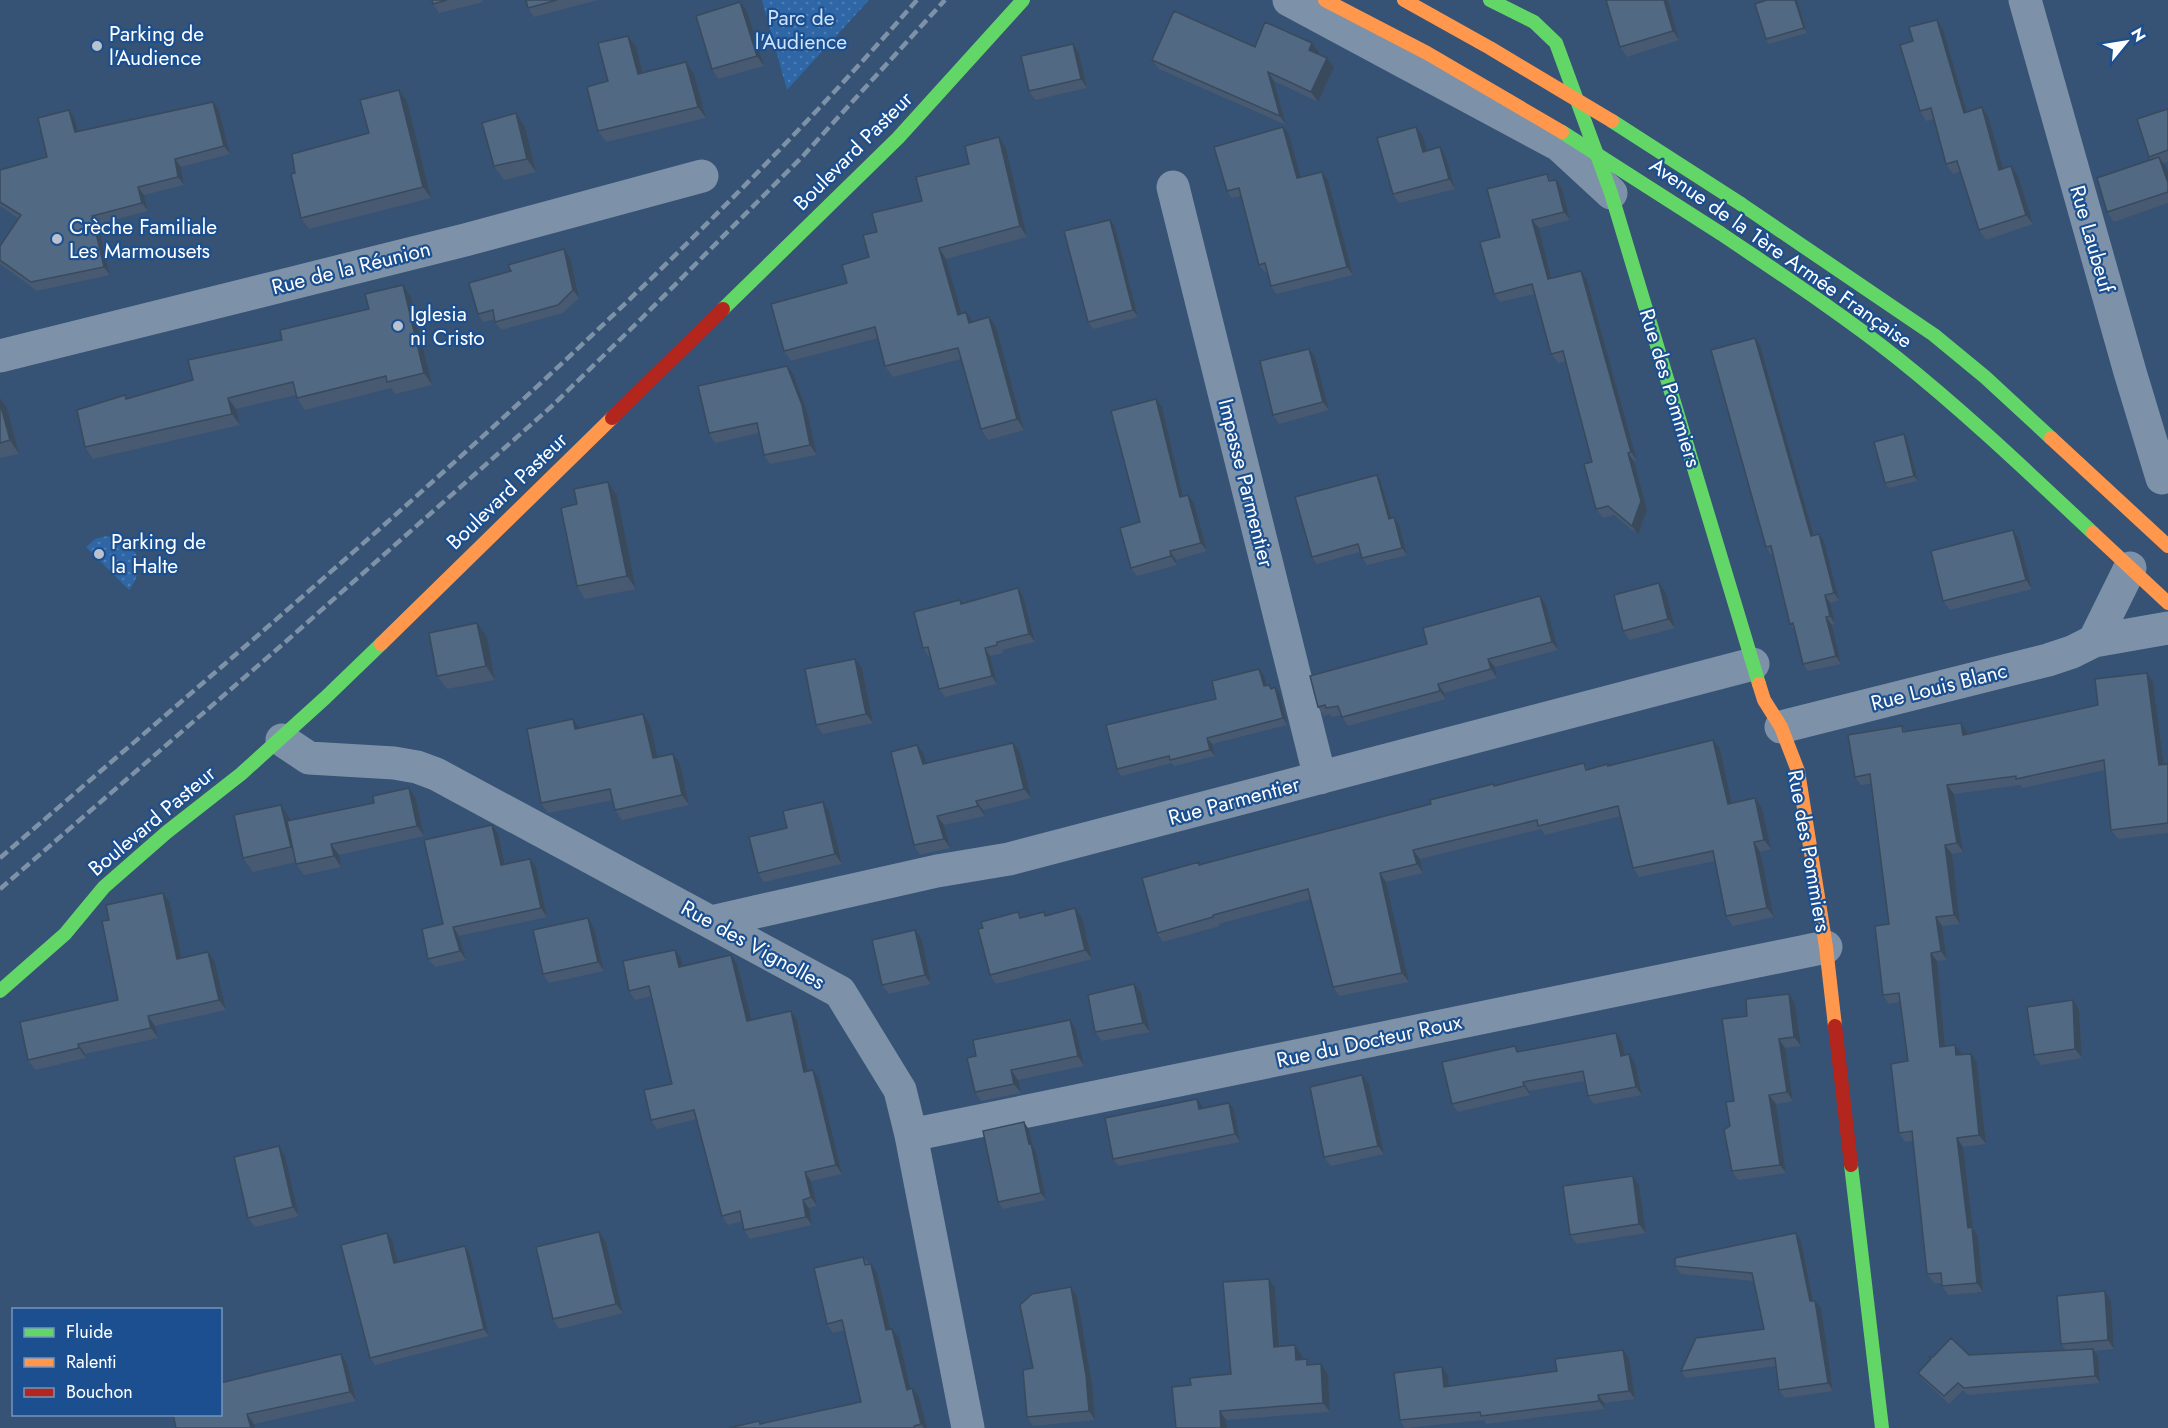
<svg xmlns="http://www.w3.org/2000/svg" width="2168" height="1428" font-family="Jost,sans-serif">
<defs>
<pattern id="grass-dots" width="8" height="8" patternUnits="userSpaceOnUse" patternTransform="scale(1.5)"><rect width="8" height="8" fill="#2f66a5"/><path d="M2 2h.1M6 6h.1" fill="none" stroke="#4e7db2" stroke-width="1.8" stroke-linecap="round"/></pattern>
</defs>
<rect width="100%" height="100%" fill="#365274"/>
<path fill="url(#grass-dots)" d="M 762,0 L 869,0 L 787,90 Z
M 107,536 C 138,542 148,565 129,590 L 86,547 L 95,539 Z"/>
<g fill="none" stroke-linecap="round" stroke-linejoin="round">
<path stroke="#7d92a8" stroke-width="33" d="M 1289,0 L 1559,145 L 1611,193
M 2025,0 L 2130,372 L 2162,478
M 1173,187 L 1320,778
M 0,356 L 465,240 L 702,176
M 2094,641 L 2130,568
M 1781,727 L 2048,660 L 2072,652 L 2094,641 L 2168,628
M 282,740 L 309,758 L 394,763 L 417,767 L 436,774 L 840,992 L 900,1090 L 911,1135 L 968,1428
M 711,922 L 937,871 L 1009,859 L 1753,664
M 911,1135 L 1826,947"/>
<path stroke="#63d668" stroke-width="14" d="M 1490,0 L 1534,22 L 1556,43 L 1611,193 L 1759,684
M 1741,204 L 1934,335 L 1985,377 L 2051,438
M 1720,233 C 1779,273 1839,312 1896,357 C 1965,412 2029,473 2093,533
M 723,309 L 898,138 L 1023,0
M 0,991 L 65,934 L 104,887 L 167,832 L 241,774 L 325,698 L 381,644
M 1851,1165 L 1882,1428"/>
<path stroke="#ff974d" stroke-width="14" d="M 2051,438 L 2168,546
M 2093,533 L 2168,603
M 381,644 L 612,418
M 1759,684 L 1764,700 L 1781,727 L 1798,771 L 1826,947 L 1835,1026"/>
<path stroke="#b3261e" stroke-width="14" d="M 612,418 L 723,309
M 1835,1026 L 1851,1165"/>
<path stroke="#7e92a7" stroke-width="4.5" stroke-dasharray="10 4.5" stroke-linecap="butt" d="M 0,858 C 316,584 641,316 917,0
M 0,889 L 283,644 L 552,406 L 641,319 L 802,157 L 945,0"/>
<path stroke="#63d668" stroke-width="14" d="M 1612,121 L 1741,204
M 1562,132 L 1720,233"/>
<path stroke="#ff974d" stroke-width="14" d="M 1325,0 L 1427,53 L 1562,132
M 1404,0 L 1490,48 L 1612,121"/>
</g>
<path fill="#475a72" d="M 432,0 L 482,0 L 483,2 L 439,13 L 433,4 Z
M 526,0 L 598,0 L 534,17 L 528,8 Z
M 1668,0 L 1679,40 L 1627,57 L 1620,47 Z
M 1767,0 L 1797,0 L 1807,33 L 1769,44 L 1766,39 Z
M 740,2 L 747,11 L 764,66 L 718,79 L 712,69 Z
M 1937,20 L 1943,29 L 1967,111 L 1982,107 L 1988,116 L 2003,169 L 2018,176 L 2033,224 L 1986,240 L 1979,230 L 1960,171 L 1953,174 L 1946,164 L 1934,119 L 1926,121 L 1920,111 L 1913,41 Z
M 628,36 L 636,47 L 643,73 L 694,74 L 706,118 L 606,142 L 598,131 L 608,81 Z
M 1312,43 L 1319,52 L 1318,54 L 1334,67 L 1318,102 L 1274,81 L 1286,125 L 1159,69 L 1152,60 L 1255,47 Z
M 1073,44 L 1079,53 L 1087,88 L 1035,100 L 1029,91 Z
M 407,101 L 431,198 L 309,229 L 301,218 L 295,173 L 369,133 Z
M 2168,109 L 2168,162 L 2163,163 L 2168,173 L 2168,203 L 2114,222 L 2107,212 L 2151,160 L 2149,157 Z
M 69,110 L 75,119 L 79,132 L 219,110 L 230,154 L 181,167 L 184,185 L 144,195 L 148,211 L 98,224 L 110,275 L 37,291 L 0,264 L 0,246 L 18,218 L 0,206 L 0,170 L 47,157 Z
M 516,113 L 525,127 L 536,172 L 504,180 L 494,166 Z
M 1416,127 L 1423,136 L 1427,151 L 1446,157 L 1455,189 L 1399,203 L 1393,194 Z
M 1289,134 L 1300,178 L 1322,172 L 1328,180 L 1353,275 L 1276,294 L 1271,286 L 1267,272 L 1265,272 L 1259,265 L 1241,196 L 1232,198 L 1227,191 Z
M 999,137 L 1006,148 L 1027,237 L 946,259 L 962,314 L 973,322 L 996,327 L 1024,430 L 988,440 L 981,429 L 961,359 L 893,377 L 885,366 L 878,338 L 791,361 L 784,351 L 869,257 L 877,232 L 922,201 L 969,164 Z
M 1547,174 L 1552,181 L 1556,180 L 1562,188 L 1570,220 L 1539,228 L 1552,278 L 1587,280 L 1637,461 L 1634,461 L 1647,510 L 1638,535 L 1614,515 L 1603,518 L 1596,509 L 1592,462 L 1566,361 L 1558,363 L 1551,354 L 1534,294 L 1500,302 L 1494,294 L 1500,237 Z
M 1115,227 L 1138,317 L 1093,329 L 1088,322 Z
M 564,249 L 570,257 L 579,298 L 563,313 L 501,330 L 495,322 L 495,319 L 483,322 L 478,314 L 511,271 Z
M 403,285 L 411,297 L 432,385 L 395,394 L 391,388 L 305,410 L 297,398 L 296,395 L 236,409 L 240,425 L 93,459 L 85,447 L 125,395 L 127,398 L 193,380 L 282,340 L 369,309 Z
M 1755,338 L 1760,345 L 1814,535 L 1819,534 L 1824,541 L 1839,600 L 1830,603 L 1835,624 L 1832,625 L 1841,664 L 1808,671 L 1803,664 L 1795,631 L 1790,624 L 1773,554 L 1771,555 L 1766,547 Z
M 1315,357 L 1329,410 L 1279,424 L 1273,415 Z
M 787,366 L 794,375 L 808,415 L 817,455 L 770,464 L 764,455 L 759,433 L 715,443 L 709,433 Z
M 0,398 L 7,408 L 19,454 L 0,458 Z
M 1162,407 L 1183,496 L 1194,503 L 1207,551 L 1176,560 L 1177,565 L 1137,576 L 1131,568 Z
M 1904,434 L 1907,439 L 1918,481 L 1889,488 L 1885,483 Z
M 608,482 L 617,495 L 636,589 L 585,599 L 577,586 L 577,504 Z
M 1381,482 L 1392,518 L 1394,517 L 1399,524 L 1407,555 L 1367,565 L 1362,558 L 1360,552 L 1317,564 L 1312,557 Z
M 2019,539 L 2032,589 L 1950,610 L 1943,601 Z
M 1666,593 L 1675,628 L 1630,640 L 1623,631 Z
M 1023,596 L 1035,642 L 1002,650 L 1003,653 L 990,656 L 997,684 L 945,697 L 939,689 L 930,656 L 928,656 L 923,648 L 962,603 Z
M 1540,596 L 1546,605 L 1558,650 L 1495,667 L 1497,678 L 1444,693 L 1446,699 L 1348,726 L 1341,715 L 1332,717 L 1330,714 L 1324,716 L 1318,707 L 1427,644 Z
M 487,637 L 495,680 L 447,689 L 437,676 Z
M 855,659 L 862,668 L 873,723 L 823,734 L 816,725 Z
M 1264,675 L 1266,686 L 1269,685 L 1272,688 L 1275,687 L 1280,694 L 1287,725 L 1212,744 L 1215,756 L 1174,766 L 1172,763 L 1121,776 L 1117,769 L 1216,699 Z
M 2153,682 L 2164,764 L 2168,764 L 2168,833 L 2118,839 L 2111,830 L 2105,770 L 2023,788 L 2020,785 L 1954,794 L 1963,852 L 1952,854 L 1960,924 L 1942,926 L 1947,960 L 1937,961 L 1945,1046 L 1962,1054 L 1962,1055 L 1977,1063 L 1986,1144 L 1963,1147 L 1973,1229 L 1978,1236 L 1983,1292 L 1948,1295 L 1942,1286 L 1942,1283 L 1934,1283 L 1927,1274 L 1913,1141 L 1905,1142 L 1899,1133 L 1908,1061 L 1900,1002 L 1889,1004 L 1883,995 L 1889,924 L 1871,784 L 1861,785 L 1855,777 L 1902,726 L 1906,732 L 1961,723 L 1967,732 L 1967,734 L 2098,705 Z
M 643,714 L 650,724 L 657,757 L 680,764 L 689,805 L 622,820 L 615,810 L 613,800 L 548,813 L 541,803 L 579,728 Z
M 1713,740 L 1720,749 L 1732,803 L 1755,798 L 1762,808 L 1771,849 L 1760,852 L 1774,917 L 1733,926 L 1726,916 L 1715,861 L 1639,877 L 1633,868 L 1621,816 L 1545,835 L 1541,829 L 1420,859 L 1423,873 L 1386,882 L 1409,982 L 1339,996 L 1333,987 L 1311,899 L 1219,924 L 1220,926 L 1163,942 L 1157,933 L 1199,862 L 1200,865 L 1431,804 L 1494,786 L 1584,763 L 1588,769 L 1609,766 Z
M 1020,752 L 1031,798 L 983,810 L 985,816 L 944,825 L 950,848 L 920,855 L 914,845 L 924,754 L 926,763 Z
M 409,788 L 416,799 L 424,836 L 339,855 L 341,867 L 304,875 L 296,864 L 296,862 L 253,872 L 243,858 L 281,805 L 291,820 L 374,803 Z
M 829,811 L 842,864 L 764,882 L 758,873 L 787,828 Z
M 498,834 L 505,864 L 536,867 L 547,917 L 459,936 L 466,960 L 435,967 L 428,959 L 443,924 Z
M 170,903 L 182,958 L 208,952 L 215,962 L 226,1010 L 155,1026 L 158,1038 L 85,1054 L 86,1058 L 35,1070 L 28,1060 L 118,1000 Z
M 1018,912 L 1022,918 L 1044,912 L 1046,916 L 1082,918 L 1092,959 L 996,984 L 990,975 L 983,928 Z
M 594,928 L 604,971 L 549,983 L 543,974 Z
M 922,940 L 931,984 L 889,994 L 882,985 Z
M 681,958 L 683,966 L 737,964 L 751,1020 L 791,1011 L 797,1020 L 808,1071 L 813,1070 L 819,1079 L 842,1174 L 811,1181 L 817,1206 L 809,1208 L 812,1225 L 750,1239 L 744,1230 L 742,1221 L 728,1225 L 722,1216 L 697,1119 L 657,1129 L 651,1120 L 672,1084 L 652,996 L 635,1000 L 629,991 Z
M 1134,984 L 1141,993 L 1150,1032 L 1102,1041 L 1095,1032 Z
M 1789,994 L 1795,1003 L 1801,1046 L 1785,1048 L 1793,1101 L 1776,1104 L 1786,1173 L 1738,1180 L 1732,1171 L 1730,1126 L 1747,1016 Z
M 2073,1000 L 2079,1010 L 2082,1058 L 2041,1065 L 2034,1055 Z
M 1076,1030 L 1084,1066 L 1018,1080 L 1021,1093 L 981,1101 L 975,1092 L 976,1056 Z
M 1622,1042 L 1625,1055 L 1635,1063 L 1642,1095 L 1594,1104 L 1588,1096 L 1585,1081 L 1529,1091 L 1530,1095 L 1458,1112 L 1452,1104 L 1519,1052 Z
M 1362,1075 L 1369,1084 L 1384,1154 L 1331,1166 L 1324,1157 Z
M 1202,1106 L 1203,1108 L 1234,1110 L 1240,1142 L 1118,1166 L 1113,1159 Z
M 1024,1122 L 1029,1130 L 1033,1146 L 1036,1151 L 1046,1200 L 1003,1209 L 998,1202 Z
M 285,1156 L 299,1216 L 255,1227 L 248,1218 Z
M 1639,1185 L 1646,1233 L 1577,1244 L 1570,1235 Z
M 599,1232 L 606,1242 L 623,1313 L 559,1329 L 553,1319 Z
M 387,1233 L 392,1240 L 398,1262 L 465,1246 L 470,1254 L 489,1336 L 375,1365 L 370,1358 Z
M 1796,1233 L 1801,1241 L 1814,1301 L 1821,1308 L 1833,1391 L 1785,1398 L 1779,1390 L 1776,1366 L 1686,1378 L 1681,1371 L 1764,1329 L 1754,1281 L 1681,1274 L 1675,1266 Z
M 863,1257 L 869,1264 L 877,1273 L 891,1329 L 899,1338 L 911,1389 L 919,1397 L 927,1428 L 729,1428 L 761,1424 L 861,1402 L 845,1330 L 833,1333 L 827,1324 Z
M 1071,1287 L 1077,1296 L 1092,1384 L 1095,1420 L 1033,1426 L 1027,1417 L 1033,1368 Z
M 1275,1288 L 1280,1347 L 1295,1345 L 1302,1355 L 1302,1359 L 1311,1365 L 1321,1364 L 1328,1374 L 1330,1412 L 1226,1420 L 1227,1428 L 1176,1428 L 1191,1385 L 1231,1374 Z
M 2111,1301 L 2114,1349 L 2094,1351 L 2098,1356 L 2100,1383 L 1968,1395 L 1963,1390 L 1949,1404 L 1923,1380 L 1918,1373 L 1931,1360 L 1929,1357 L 2066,1350 L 2061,1344 Z
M 1629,1358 L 1635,1399 L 1604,1403 L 1605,1409 L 1486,1424 L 1484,1420 L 1405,1428 L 1400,1420 L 1448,1376 L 1449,1386 L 1557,1371 Z
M 347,1363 L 356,1401 L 254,1424 L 176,1428 Z"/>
<path fill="#394a5c" d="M 1664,0 L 1668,0 L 1679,40 L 1673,31 Z
M 1795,0 L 1797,0 L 1807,33 L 1804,28 Z
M 740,2 L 747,11 L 764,66 L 757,56 Z
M 1937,20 L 1943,29 L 1970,122 L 1964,113 Z
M 628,36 L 636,47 L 646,85 L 638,74 Z
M 1312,43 L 1319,52 L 1316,59 L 1309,50 Z
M 1073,44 L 1079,53 L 1087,88 L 1081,79 Z
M 1327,58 L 1334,67 L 1318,102 L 1311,92 Z
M 686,62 L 694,74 L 706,118 L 698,107 Z
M 1268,72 L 1274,81 L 1286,125 L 1280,116 Z
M 399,90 L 407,101 L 431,198 L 423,187 Z
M 213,102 L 219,110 L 230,154 L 224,146 Z
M 1982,107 L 1988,116 L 2006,179 L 1999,170 Z
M 69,110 L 75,119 L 81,141 L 75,132 Z
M 516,113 L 525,127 L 536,172 L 527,159 Z
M 1283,127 L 1289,134 L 1303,186 L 1297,178 Z
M 1416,127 L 1423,136 L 1430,161 L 1423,152 Z
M 999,137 L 1006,148 L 1027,237 L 1020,226 Z
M 1440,147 L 1446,157 L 1455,189 L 1449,179 Z
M 2159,157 L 2166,167 L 2168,173 L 2168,183 Z
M 175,159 L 181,167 L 184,185 L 178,177 Z
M 2011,166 L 2018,176 L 2033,224 L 2026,215 Z
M 1322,172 L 1328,180 L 1353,275 L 1347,267 Z
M 1556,180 L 1562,188 L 1570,220 L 1564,212 Z
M 138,187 L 144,195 L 148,211 L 142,203 Z
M 92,216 L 98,224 L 110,275 L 104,267 Z
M 1110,220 L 1115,227 L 1138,317 L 1133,310 Z
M 1532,220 L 1539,228 L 1554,288 L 1548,279 Z
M 939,248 L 946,259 L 965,325 L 958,315 Z
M 564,249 L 570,257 L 579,298 L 573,290 Z
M 1581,271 L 1587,280 L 1637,461 L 1631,452 Z
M 403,285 L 411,297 L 432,385 L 424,373 Z
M 966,312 L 974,323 L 969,323 Z
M 989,317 L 996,327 L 1024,430 L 1017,419 Z
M 1755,338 L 1760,345 L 1816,543 L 1811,536 Z
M 1309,349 L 1315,357 L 1329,410 L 1323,402 Z
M 787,366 L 794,375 L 808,415 L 817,455 L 810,445 Z
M 0,398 L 7,408 L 19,454 L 10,440 L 0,403 Z
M 228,398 L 236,409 L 240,425 L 232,414 Z
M 1156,399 L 1162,407 L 1185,505 L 1180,497 Z
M 1904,434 L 1907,439 L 1918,481 L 1914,476 Z
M 1628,453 L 1634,461 L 1647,510 L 1638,535 L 1632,526 Z
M 1377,475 L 1381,482 L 1394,526 L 1389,519 Z
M 608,482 L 617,495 L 636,589 L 627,576 Z
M 1188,495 L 1194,503 L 1207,551 L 1201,543 Z
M 1394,517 L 1399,524 L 1407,555 L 1402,548 Z
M 2013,530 L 2019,539 L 2032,589 L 2026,580 Z
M 1819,534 L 1824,541 L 1839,600 L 1834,593 Z
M 1170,551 L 1176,560 L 1177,565 L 1171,556 Z
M 1659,583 L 1666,593 L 1675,628 L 1668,619 Z
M 1018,588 L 1023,596 L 1035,642 L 1029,634 Z
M 1825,595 L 1830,603 L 1835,624 L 1830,616 Z
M 1540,596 L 1546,605 L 1558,650 L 1552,642 Z
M 1826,617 L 1832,625 L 1841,664 L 1836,656 Z
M 477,623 L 487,637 L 495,680 L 486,666 Z
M 985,648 L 990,656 L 997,684 L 992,676 Z
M 855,659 L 862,668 L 873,723 L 866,714 Z
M 1488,659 L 1495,667 L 1497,678 L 1491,669 Z
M 1259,669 L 1264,675 L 1268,693 L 1264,686 Z
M 2147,673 L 2153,682 L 2165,774 L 2159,765 Z
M 1438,684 L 1444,693 L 1446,699 L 1440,691 Z
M 1275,687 L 1280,694 L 1287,725 L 1283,718 Z
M 643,714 L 650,724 L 660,768 L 653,758 Z
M 573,719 L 580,729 L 575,729 Z
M 1961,723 L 1967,732 L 1969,744 L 1963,735 Z
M 1207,738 L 1212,744 L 1215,756 L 1210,750 Z
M 1713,740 L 1720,749 L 1734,813 L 1728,804 Z
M 1013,743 L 1020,752 L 1031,798 L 1024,789 Z
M 917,745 L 924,754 L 929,773 L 923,764 Z
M 673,754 L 680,764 L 689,805 L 682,795 Z
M 1947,785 L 1954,794 L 1963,852 L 1957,843 Z
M 409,788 L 416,799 L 424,836 L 417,826 Z
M 1755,798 L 1762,808 L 1771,849 L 1764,840 Z
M 976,801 L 983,810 L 985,816 L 978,806 Z
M 823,802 L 829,811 L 842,864 L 835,854 Z
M 281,805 L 290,819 L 300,861 L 291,847 Z
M 937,816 L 944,825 L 950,848 L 944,839 Z
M 492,825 L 498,834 L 507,874 L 501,865 Z
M 1754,842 L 1760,852 L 1774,917 L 1767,908 Z
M 331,844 L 339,855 L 341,867 L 334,856 Z
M 1945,845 L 1952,854 L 1960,924 L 1954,915 Z
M 1413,850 L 1420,859 L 1423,873 L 1417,864 Z
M 530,859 L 536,867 L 547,917 L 541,908 Z
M 1380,873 L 1386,882 L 1409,982 L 1402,973 Z
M 163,893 L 170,903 L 184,969 L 177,959 Z
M 1075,908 L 1082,918 L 1092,959 L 1085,950 Z
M 1936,917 L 1942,926 L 1947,960 L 1941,951 Z
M 588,918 L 594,928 L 604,971 L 598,962 Z
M 453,927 L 459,936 L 466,960 L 460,951 Z
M 915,930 L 922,940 L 931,984 L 925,975 Z
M 675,950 L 681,958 L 685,975 L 679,967 Z
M 208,952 L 215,962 L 226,1010 L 219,1000 Z
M 1931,953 L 1937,961 L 1946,1056 L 1940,1047 Z
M 731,955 L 737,964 L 754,1030 L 747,1021 Z
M 1134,984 L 1141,993 L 1150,1032 L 1143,1023 Z
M 1789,994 L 1795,1003 L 1801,1046 L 1794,1037 Z
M 2073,1000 L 2079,1010 L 2082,1058 L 2075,1049 Z
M 791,1011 L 797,1020 L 810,1081 L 804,1072 Z
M 148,1016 L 155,1026 L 158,1038 L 151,1028 Z
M 1070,1020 L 1076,1030 L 1084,1066 L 1078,1056 Z
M 1616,1033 L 1622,1042 L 1627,1064 L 1621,1056 Z
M 1779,1039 L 1785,1048 L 1793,1101 L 1787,1092 Z
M 78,1044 L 85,1054 L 86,1058 L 79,1048 Z
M 1955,1045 L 1962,1054 L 1962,1064 L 1956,1055 Z
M 1629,1054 L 1635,1063 L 1642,1095 L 1636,1087 Z
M 1971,1054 L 1977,1063 L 1986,1144 L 1979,1135 Z
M 813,1070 L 819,1079 L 842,1174 L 836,1165 Z
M 1011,1070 L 1018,1080 L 1021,1093 L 1014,1084 Z
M 1362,1075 L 1369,1084 L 1384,1154 L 1378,1146 Z
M 1523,1082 L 1529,1091 L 1530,1095 L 1524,1086 Z
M 1769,1095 L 1776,1104 L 1786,1173 L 1780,1165 Z
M 1197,1099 L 1202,1106 L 1204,1116 L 1199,1109 Z
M 1229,1103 L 1234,1110 L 1240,1142 L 1235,1134 Z
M 1024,1122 L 1029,1130 L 1033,1146 L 1036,1151 L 1046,1200 L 1041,1193 Z
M 1957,1138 L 1963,1147 L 1973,1229 L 1978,1236 L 1983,1292 L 1977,1283 L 1968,1228 Z
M 279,1146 L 285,1156 L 299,1216 L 293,1207 Z
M 805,1172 L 811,1181 L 817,1206 L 811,1197 Z
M 1633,1176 L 1639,1185 L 1646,1233 L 1639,1224 Z
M 803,1200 L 809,1208 L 812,1225 L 806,1217 Z
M 599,1232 L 606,1242 L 623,1313 L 616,1304 Z
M 387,1233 L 392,1240 L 400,1270 L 394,1263 Z
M 1796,1233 L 1801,1241 L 1815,1309 L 1810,1301 Z
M 465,1246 L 470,1254 L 489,1336 L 484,1329 Z
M 871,1264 L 877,1273 L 893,1339 L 886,1330 Z
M 1269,1279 L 1275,1288 L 1280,1356 L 1274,1347 Z
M 1071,1287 L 1077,1296 L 1092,1384 L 1095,1420 L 1089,1411 Z
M 2105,1291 L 2111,1301 L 2114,1349 L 2108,1340 Z
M 1815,1301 L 1821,1308 L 1833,1391 L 1828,1383 Z
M 892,1329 L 899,1338 L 913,1399 L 907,1390 Z
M 1295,1345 L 1302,1355 L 1303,1369 L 1296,1360 Z
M 2093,1349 L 2098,1356 L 2100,1383 L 2095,1376 Z
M 1623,1350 L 1629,1358 L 1635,1399 L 1629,1391 Z
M 341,1354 L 347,1363 L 356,1401 L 350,1392 Z
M 1321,1364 L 1328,1374 L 1330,1412 L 1323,1403 Z
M 1442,1367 L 1448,1376 L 1450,1395 L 1444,1387 Z
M 912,1388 L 919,1397 L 927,1428 L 924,1428 L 921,1424 Z
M 1598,1395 L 1604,1403 L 1605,1409 L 1599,1401 Z
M 1220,1411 L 1226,1420 L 1227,1428 L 1221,1428 Z
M 247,1414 L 254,1424 L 255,1428 L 251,1428 Z"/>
<path fill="#526984" stroke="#394a5c" stroke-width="1.5" d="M 432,0 L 447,0 L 433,4 Z
M 526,0 L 557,0 L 528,8 Z
M 1606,0 L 1664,0 L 1673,31 L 1620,47 Z
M 1767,0 L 1795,0 L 1804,28 L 1766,39 L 1755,4 Z
M 740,2 L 757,56 L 712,69 L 696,16 Z
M 1174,11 L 1255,47 L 1265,22 L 1312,43 L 1309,50 L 1327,58 L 1311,92 L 1268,72 L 1280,116 L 1152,60 Z
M 1937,20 L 1964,113 L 1982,107 L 1999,170 L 2011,166 L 2026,215 L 1979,230 L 1957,161 L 1946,164 L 1931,108 L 1920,111 L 1900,45 L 1913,41 L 1909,27 Z
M 628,36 L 638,74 L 686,62 L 698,107 L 598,131 L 587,87 L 608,81 L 598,43 Z
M 1073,44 L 1081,79 L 1029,91 L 1021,56 Z
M 399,90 L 423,187 L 301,218 L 291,174 L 295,173 L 292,154 L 369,133 L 360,100 Z
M 213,102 L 224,146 L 175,159 L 178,177 L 138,187 L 142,203 L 92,216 L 104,267 L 31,282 L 0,260 L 0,246 L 21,215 L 0,202 L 0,170 L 47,157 L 38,118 L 69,110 L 75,132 Z
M 2168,109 L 2168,150 L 2149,157 L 2137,119 Z
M 516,113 L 527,159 L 494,166 L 482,123 Z
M 1283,127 L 1297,178 L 1322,172 L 1347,267 L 1271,286 L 1265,263 L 1259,265 L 1239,188 L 1227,191 L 1214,147 Z
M 1416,127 L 1423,152 L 1440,147 L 1449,179 L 1393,194 L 1377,138 Z
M 999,137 L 1020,226 L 939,248 L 958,315 L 966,312 L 969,323 L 989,317 L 1017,419 L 981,429 L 958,348 L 885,366 L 875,327 L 784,351 L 771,304 L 847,283 L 842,265 L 869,257 L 863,235 L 877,232 L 872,213 L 922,201 L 916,177 L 969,164 L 965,146 Z
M 2159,157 L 2168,183 L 2168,192 L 2107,212 L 2097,178 Z
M 1547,174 L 1549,181 L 1556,180 L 1564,212 L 1532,220 L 1548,279 L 1581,271 L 1631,452 L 1628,453 L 1641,501 L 1632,526 L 1608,506 L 1596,509 L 1584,464 L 1592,462 L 1563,351 L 1551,354 L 1532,284 L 1494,294 L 1480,242 L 1500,237 L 1487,189 Z
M 1110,220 L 1133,310 L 1088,322 L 1064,231 Z
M 564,249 L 573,290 L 558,305 L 495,322 L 493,310 L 478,314 L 469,283 L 511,271 L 508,265 Z
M 403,285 L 424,373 L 387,382 L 386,376 L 297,398 L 293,382 L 228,398 L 232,414 L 85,447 L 77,410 L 125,395 L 126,399 L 193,380 L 188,360 L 282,340 L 280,330 L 369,309 L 365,294 Z
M 1755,338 L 1811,536 L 1819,534 L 1834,593 L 1825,595 L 1830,616 L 1826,617 L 1836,656 L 1803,664 L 1793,623 L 1790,624 L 1771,546 L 1766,547 L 1711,350 Z
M 1309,349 L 1323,402 L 1273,415 L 1260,361 Z
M 787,366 L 802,405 L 810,445 L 764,455 L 757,423 L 709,433 L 698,386 Z
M 1156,399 L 1180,497 L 1188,495 L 1201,543 L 1170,551 L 1171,556 L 1131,568 L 1120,528 L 1140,522 L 1111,411 Z
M 0,403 L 10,440 L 0,443 Z
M 1904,434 L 1914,476 L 1885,483 L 1874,442 Z
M 1377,475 L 1389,519 L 1394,517 L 1402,548 L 1362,558 L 1358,544 L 1312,557 L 1295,497 Z
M 608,482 L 627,576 L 577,586 L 561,508 L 577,504 L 574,489 Z
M 2013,530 L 2026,580 L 1943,601 L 1931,551 Z
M 1659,583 L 1668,619 L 1623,631 L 1614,595 Z
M 1018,588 L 1029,634 L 997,642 L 997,645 L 985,648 L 992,676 L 939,689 L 928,647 L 923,648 L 914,612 L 960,600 L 961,604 Z
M 1540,596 L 1552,642 L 1488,659 L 1491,669 L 1438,684 L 1440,691 L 1342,717 L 1338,706 L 1326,708 L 1325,705 L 1318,707 L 1310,676 L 1427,644 L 1423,628 Z
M 477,623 L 486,666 L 437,676 L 429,633 Z
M 855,659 L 866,714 L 816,725 L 805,669 Z
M 1259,669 L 1264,686 L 1269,685 L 1271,689 L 1275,687 L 1283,718 L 1207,738 L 1210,750 L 1170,760 L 1169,756 L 1117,769 L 1106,725 L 1216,699 L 1212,681 Z
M 2147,673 L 2159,765 L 2168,764 L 2168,823 L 2111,830 L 2104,760 L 2016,779 L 2016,776 L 1947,785 L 1957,843 L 1945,845 L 1954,915 L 1936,917 L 1941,951 L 1931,953 L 1940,1047 L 1955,1045 L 1956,1055 L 1971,1054 L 1979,1135 L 1957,1138 L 1968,1228 L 1972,1227 L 1977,1283 L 1942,1286 L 1941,1273 L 1927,1274 L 1912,1131 L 1899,1133 L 1891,1064 L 1908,1061 L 1899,993 L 1883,995 L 1875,926 L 1889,924 L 1870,774 L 1855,777 L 1848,735 L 1902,726 L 1903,732 L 1961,723 L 1963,735 L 2098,705 L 2095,679 Z
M 643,714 L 653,758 L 673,754 L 682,795 L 615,810 L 610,789 L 541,803 L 527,729 L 573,719 L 575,729 Z
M 1713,740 L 1728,804 L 1755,798 L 1764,840 L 1754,842 L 1767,908 L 1726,916 L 1713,851 L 1633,868 L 1618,806 L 1538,826 L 1537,820 L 1413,850 L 1417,864 L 1380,873 L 1402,973 L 1333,987 L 1308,889 L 1213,915 L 1213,917 L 1157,933 L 1142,878 L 1199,862 L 1199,865 L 1431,804 L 1430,800 L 1493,784 L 1494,786 L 1584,763 L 1586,770 L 1608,764 L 1608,766 Z
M 1013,743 L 1024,789 L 976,801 L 978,806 L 937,816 L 944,839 L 914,845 L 891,752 L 917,745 L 923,764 Z
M 409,788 L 417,826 L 331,844 L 334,856 L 296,864 L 287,821 L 374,803 L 373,796 Z
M 823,802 L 835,854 L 758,873 L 749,837 L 787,828 L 783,811 Z
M 281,805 L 291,847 L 243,858 L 234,815 Z
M 492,825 L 501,865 L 530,859 L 541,908 L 453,927 L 460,951 L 428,959 L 422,929 L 443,924 L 424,840 Z
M 163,893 L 177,959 L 208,952 L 219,1000 L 148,1016 L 151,1028 L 78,1044 L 79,1048 L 28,1060 L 20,1022 L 118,1000 L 102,921 L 109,920 L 106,905 Z
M 1075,908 L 1085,950 L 990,975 L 978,929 L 983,928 L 981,922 L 1018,912 L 1020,918 L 1044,912 L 1045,916 Z
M 588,918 L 598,962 L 543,974 L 533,930 Z
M 915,930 L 925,975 L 882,985 L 872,940 Z
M 675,950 L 679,967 L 731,955 L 747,1021 L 791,1011 L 804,1072 L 813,1070 L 836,1165 L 805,1172 L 811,1197 L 803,1200 L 806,1217 L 744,1230 L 740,1211 L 722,1216 L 694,1110 L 651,1120 L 644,1090 L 672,1084 L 649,986 L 629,991 L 623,961 Z
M 1134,984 L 1143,1023 L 1095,1032 L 1088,995 Z
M 1789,994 L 1794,1037 L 1779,1039 L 1787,1092 L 1769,1095 L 1780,1165 L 1732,1171 L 1724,1130 L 1730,1126 L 1726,1102 L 1734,1101 L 1722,1019 L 1747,1016 L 1746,999 Z
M 2073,1000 L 2075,1049 L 2034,1055 L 2027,1007 Z
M 1070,1020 L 1078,1056 L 1011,1070 L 1014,1084 L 975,1092 L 967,1058 L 976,1056 L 973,1040 Z
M 1616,1033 L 1621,1056 L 1629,1054 L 1636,1087 L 1588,1096 L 1583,1071 L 1523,1082 L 1524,1086 L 1452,1104 L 1442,1062 L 1515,1046 L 1517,1052 Z
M 1362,1075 L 1378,1146 L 1324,1157 L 1310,1087 Z
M 1197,1099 L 1199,1109 L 1229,1103 L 1235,1134 L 1113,1159 L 1105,1118 Z
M 1024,1122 L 1029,1144 L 1031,1143 L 1041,1193 L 998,1202 L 983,1131 Z
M 279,1146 L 293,1207 L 248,1218 L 234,1157 Z
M 1633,1176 L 1639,1224 L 1570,1235 L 1563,1186 Z
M 599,1232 L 616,1304 L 553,1319 L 536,1247 Z
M 387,1233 L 394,1263 L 465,1246 L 484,1329 L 370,1358 L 341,1245 Z
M 1796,1233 L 1810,1301 L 1815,1301 L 1828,1383 L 1779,1390 L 1775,1358 L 1681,1371 L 1696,1338 L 1764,1329 L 1752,1273 L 1675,1266 L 1675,1258 Z
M 863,1257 L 865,1265 L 871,1264 L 886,1330 L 892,1329 L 907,1390 L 912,1388 L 921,1424 L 914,1426 L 915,1428 L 729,1428 L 759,1421 L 760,1424 L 861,1402 L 842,1320 L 827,1324 L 814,1268 Z
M 1269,1279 L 1274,1347 L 1295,1345 L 1296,1360 L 1307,1359 L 1307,1365 L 1321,1364 L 1323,1403 L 1220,1411 L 1221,1428 L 1176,1428 L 1172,1387 L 1191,1385 L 1190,1378 L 1231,1374 L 1223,1282 Z
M 1071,1287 L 1086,1375 L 1089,1411 L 1027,1417 L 1023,1370 L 1033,1368 L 1020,1305 L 1032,1294 Z
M 2105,1291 L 2108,1340 L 2061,1344 L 2057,1296 Z
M 1951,1338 L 1969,1355 L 2093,1349 L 2095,1376 L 1964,1388 L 1958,1383 L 1944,1396 L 1918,1373 L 1931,1359 L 1929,1357 L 1933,1357 Z
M 1623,1350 L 1629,1391 L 1598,1395 L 1599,1401 L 1481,1416 L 1480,1412 L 1400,1420 L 1394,1373 L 1442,1367 L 1444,1387 L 1557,1371 L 1555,1359 Z
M 341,1354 L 350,1392 L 247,1414 L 251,1428 L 176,1428 L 173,1414 L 220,1414 L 220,1383 Z"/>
<g fill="#b9c2ce" stroke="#1b4f8f" stroke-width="2">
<circle cx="97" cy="46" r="6"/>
<circle cx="57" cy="239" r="6"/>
<circle cx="398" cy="326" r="6"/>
<circle cx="99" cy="554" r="6"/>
</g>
<g text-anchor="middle" stroke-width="4.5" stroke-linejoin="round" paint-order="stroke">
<g font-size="21" fill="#cfe3fa" stroke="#1b4f8f">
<text x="801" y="25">Parc de<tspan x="801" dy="24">l'Audience</tspan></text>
</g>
<g font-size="21" fill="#fff" stroke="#1b4f8f" text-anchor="start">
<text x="109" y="41">Parking de<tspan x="109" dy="24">l'Audience</tspan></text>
<text x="69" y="234">Crèche Familiale<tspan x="69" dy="24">Les Marmousets</tspan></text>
<text x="410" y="321">Iglesia<tspan x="410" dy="24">ni Cristo</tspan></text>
<text x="111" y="549">Parking de<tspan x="111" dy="24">la Halte</tspan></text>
</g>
<g font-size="21" fill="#fff" stroke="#1b4f8f">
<text transform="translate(853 151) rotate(-45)" y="7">Boulevard Pasteur</text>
<text transform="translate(2092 239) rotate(74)" y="7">Rue Laubeuf</text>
<text transform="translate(1781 253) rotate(35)" y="7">Avenue de la 1ère Armée Française</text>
<text transform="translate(351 268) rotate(-14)" y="7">Rue de la Réunion</text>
<text transform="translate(1670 388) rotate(73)" y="7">Rue des Pommiers</text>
<text transform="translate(1246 483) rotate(76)" y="7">Impasse Parmentier</text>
<text transform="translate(507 491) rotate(-44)" y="7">Boulevard Pasteur</text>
<text transform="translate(1939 687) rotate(-14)" y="7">Rue Louis Blanc</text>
<text transform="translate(1234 801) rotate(-15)" y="7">Rue Parmentier</text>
<text transform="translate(152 821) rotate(-40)" y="7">Boulevard Pasteur</text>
<text transform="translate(1809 851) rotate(80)" y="7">Rue des Pommiers</text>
<text transform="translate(753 945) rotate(29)" y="7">Rue des Vignolles</text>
<text transform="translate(1369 1041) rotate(-12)" y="7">Rue du Docteur Roux</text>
</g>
</g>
<rect x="12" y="1308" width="210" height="108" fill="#1b4f8f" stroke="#7695bc" stroke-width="1.5"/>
<rect x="24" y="1328" width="30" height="9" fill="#63d668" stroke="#7695bc" stroke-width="1.5"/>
<text x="66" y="1338" font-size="18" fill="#ffffff">Fluide</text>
<rect x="24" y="1358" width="30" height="9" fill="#ff974d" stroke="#7695bc" stroke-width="1.5"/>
<text x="66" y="1368" font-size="18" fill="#ffffff">Ralenti</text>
<rect x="24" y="1388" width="30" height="9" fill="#b3261e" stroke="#7695bc" stroke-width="1.5"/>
<text x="66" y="1398" font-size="18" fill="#ffffff">Bouchon</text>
<g transform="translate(2126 42) rotate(60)" stroke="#1b4f8f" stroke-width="4.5" paint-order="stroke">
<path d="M0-4.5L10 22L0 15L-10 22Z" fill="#ffffff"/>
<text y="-9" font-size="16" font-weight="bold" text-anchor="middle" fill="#ffffff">N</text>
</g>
</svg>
